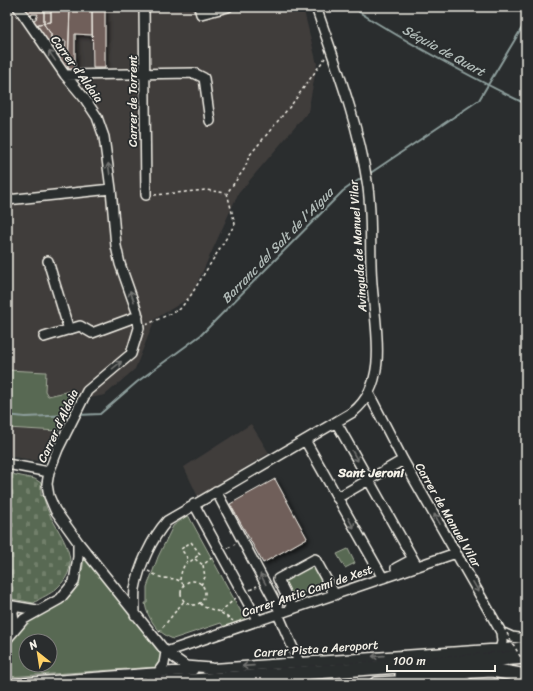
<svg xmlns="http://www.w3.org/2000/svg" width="533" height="691" font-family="Sriracha,sans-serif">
<defs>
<pattern id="cemetery-stones" width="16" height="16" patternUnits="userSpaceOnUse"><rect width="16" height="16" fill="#596952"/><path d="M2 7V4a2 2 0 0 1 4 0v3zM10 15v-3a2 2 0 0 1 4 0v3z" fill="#717f6b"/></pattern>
<filter id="shadow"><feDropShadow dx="2.5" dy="2.5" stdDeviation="2" flood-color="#0009"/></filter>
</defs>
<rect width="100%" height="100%" fill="#2a2d2e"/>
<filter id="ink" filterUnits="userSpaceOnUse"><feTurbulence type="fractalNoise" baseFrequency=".025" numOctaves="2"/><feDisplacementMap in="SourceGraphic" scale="8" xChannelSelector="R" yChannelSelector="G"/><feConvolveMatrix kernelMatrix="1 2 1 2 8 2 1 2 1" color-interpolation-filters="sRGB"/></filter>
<g filter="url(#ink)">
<path fill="#3f3c3b" d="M 7,7 L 303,7 L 317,64 L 308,112 L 238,194 L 191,297 L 155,319 L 135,369 L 105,395 L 70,402 L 7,396 Z
M 251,424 L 269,453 L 198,497 L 184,467 Z
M 7,428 L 58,431 L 43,462 L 7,456 Z"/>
<path fill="#596952" stroke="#a6ad9d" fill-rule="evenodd" d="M 7,370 L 46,372 L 45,391 L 48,396 L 70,391 L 78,399 L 58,431 L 7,428 Z
M 188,515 L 245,619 L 224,627 L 221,623 L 173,639 C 159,634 147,619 145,603 L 147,603 L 147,587 L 158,557 L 173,526 Z
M 348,549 L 355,563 L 345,568 L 337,554 Z
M 84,557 L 161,655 L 157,667 L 7,677 C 7,669 5,657 7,649 C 8,645 13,640 15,636 C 40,598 79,619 84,557 ZM 26,641 L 50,641 L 50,665 L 26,665 Z
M 312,565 L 322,582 L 294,598 L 284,581 Z"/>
<path fill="url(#cemetery-stones)" stroke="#a6ad9d" d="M 7,473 L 35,479 L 41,483 L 41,496 L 43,495 C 45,501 46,508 49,513 C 61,538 85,563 57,588 C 50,595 41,597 34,603 L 7,598 Z"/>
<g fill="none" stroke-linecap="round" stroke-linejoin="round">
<path stroke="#8d9e9c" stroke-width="2" d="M 358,7 L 359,12 C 413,46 469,76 526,104
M 369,174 L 479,100 L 526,21
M 7,415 L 25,417 L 72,415
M 78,415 L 100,414 L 137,382 L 201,335 L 343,191 L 363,177"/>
</g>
<path fill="#705e5a" stroke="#f4f1e8" filter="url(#shadow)" d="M 23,7 L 44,7 L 44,23 L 35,25 L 32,20 L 36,19 L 38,14 L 32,14 L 30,18 Z
M 44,7 L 51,7 L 51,22 L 44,23 Z
M 51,7 L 70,7 L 68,69 L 65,69 L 56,56 L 65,52 L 66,41 L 55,41 L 53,51 L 47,43 L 51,43 L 51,34 L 43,23 L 51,22 Z
M 70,7 L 92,7 L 92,35 L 75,34 L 75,69 L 68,69 Z
M 92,7 L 105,7 L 105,68 L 93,68 Z
M 43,23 L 51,34 L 51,43 L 47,43 L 35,25 Z
M 275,479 L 307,538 L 263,563 L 230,504 Z"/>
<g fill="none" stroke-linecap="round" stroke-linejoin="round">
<g stroke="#f4f1e8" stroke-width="12">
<path id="minor" d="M 18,7 L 65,75 L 85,99 L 97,117 L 104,137 L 111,189 L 116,246 L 120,264 L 137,312 L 139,328 L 131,354 L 87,391 L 58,449 L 49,472 L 47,484 L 49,496 L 55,510 L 78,542 L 166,652 L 186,666 L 211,668
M 144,7 L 146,195
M 199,7 L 201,14 L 228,7
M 65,75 L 194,73 L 204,78 L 210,121
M 7,200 L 111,189
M 48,261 L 69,330
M 44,337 L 80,326 L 92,333 L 138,316
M 369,394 L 403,460 L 501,632 L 502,642 L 500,649
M 336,422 L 417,566
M 305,440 L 383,578
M 7,464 L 49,472
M 216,491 L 281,613
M 337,498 L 403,460
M 194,504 L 258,621
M 398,573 L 396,568 L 413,559
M 7,605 L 37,610
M 7,605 L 13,613 L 15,628
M 293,609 L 278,579 L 315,559 L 335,595
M 278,614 L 299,662
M 135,615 C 135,606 134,597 135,589 C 139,566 152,538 167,521 L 353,412 C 390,382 375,326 372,284 C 369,250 373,215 367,181 C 358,122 335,63 316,7
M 501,632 L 512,637 L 526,639
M 7,639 L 24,619 L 60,599 L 74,582 L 78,557 L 78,542
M 166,652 L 456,553
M 206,669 L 526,647
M 157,674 L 164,664 L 166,652
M 7,684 L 193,670"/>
</g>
<g stroke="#f4f1e8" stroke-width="16">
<path id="highway" d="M 402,675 L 492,670 L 526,676
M 442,681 L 453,680 L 466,684
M 149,684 L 526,657
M 376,684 L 414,682"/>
</g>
<path stroke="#f4f1e8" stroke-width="1.5" stroke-dasharray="3 3" stroke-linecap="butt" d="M 154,195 L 206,190 L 226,193
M 146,325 L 180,309 L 191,295 L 235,224 L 227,193 L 245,168 L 249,156 L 292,104 L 325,58
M 228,548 L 235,544
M 195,559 L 203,565
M 148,571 C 152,573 156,576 160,577 C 170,580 176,576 184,585
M 180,580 C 181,572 183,565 189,560 L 191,561 L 200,554 L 191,542 L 181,549 L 189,560
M181 593a12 12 0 1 1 24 0a12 12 0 1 1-24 0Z
M 201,585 L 205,577 L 203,565 L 214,556
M 250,590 L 257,586
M 200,603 L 204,607 L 220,612 L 233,621
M 220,612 L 236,598
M 159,632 L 184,601"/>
<use href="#minor" stroke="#2a2d2e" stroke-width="9"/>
<use href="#highway" stroke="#2a2d2e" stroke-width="13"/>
<path stroke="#f4f1e8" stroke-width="1.5" stroke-dasharray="3 3" stroke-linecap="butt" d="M 439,513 L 525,665"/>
</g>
<defs><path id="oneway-shaft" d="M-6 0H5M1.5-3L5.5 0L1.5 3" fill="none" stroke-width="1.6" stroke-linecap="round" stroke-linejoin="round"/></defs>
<g stroke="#71726f">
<use href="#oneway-shaft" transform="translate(52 56) rotate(-125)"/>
<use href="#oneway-shaft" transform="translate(109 169) rotate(-98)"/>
<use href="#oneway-shaft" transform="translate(132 296) rotate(-110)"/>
<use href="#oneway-shaft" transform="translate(117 365) rotate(-39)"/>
<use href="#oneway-shaft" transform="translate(355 456) rotate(61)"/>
<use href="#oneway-shaft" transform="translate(437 519) rotate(-120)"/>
<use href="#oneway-shaft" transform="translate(351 523) rotate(61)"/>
<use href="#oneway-shaft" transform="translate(263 579) rotate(-118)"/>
<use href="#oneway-shaft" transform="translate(476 587) rotate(60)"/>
<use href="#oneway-shaft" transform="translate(378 656) rotate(176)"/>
<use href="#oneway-shaft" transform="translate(248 666) rotate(176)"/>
</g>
</g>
<g text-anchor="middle" stroke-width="3.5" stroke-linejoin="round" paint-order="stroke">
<g font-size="12" fill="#f4f1e8" stroke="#2a2d2e">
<text transform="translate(77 69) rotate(54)" y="4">Carrer d’Aldaia</text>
<text transform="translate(133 101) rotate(-90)" y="4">Carrer de Torrent</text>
<text transform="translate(358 246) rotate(-94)" y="4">Avinguda de Manuel Vilar</text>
<text transform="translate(58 426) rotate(-65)" y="4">Carrer d’Aldaia</text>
<text transform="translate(448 515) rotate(60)" y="4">Carrer de Manuel Vilar</text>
<text transform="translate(307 591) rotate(-19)" y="4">Carrer Antic Camí de Xest</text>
<text transform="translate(316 649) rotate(-4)" y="4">Carrer Pista a Aeroport</text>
</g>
<g font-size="13" font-style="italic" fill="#afb9b6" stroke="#2a2d2e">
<text transform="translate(444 50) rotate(29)" y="5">Séquia de Quart</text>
<text transform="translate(277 245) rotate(-46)" y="5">Barranc del Salt de l'Aigua</text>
</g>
<g font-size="13" font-weight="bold" fill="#f4f1e8" stroke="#2a2d2e">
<text x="371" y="477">Sant Jeroni</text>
</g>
</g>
<rect width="533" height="691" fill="none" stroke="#2a2d2e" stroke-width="24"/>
<rect x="12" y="12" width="509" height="667" fill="none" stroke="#f4f1e8" stroke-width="1.5" filter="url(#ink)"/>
<g transform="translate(38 653) rotate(330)"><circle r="19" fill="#2a2d2e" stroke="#7b7b78"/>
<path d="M0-3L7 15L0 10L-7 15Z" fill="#ffd166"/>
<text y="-6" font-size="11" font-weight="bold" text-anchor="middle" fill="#f4f1e8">N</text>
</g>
<path d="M387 665v6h108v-6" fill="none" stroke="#f4f1e8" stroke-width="2"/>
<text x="393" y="665" font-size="12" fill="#f4f1e8" stroke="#2a2d2e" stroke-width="3" paint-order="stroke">100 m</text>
</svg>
